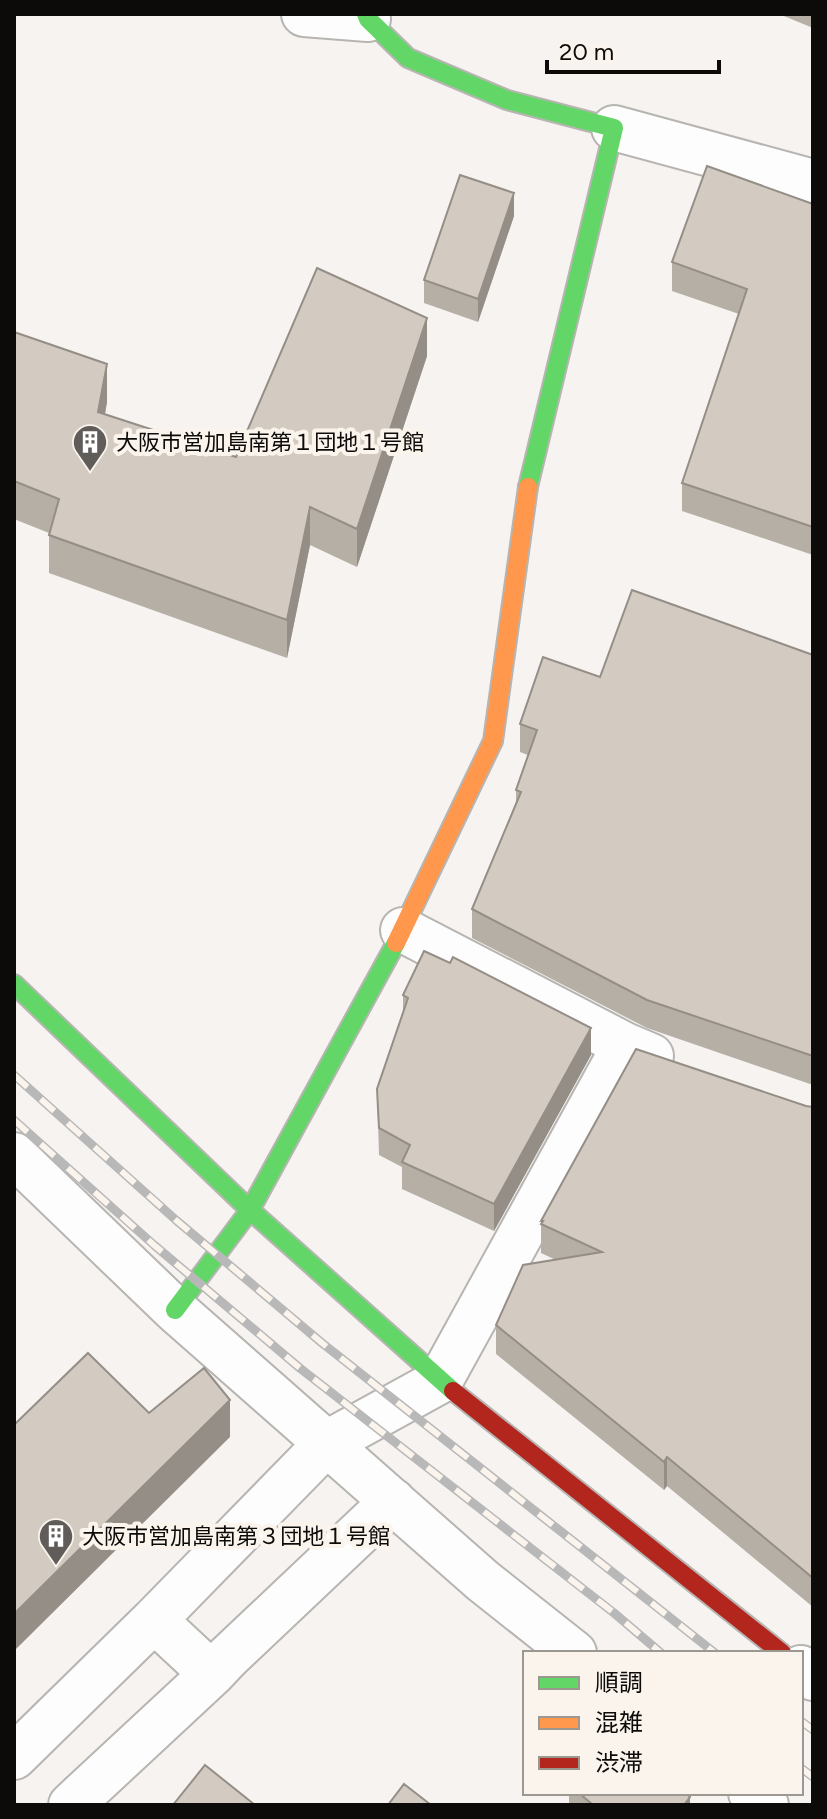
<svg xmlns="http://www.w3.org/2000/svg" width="827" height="1819" font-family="Figtree,'Noto Sans JP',sans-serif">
<rect width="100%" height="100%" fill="#f6f3f0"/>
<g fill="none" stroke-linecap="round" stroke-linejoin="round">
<g stroke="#b7b5b2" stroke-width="48">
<path id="street" d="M 304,14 L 368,19
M 614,128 L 813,182
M 403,930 L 625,1045 L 651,1056
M 14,1155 L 175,1310 L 483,1581 L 574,1653
M 154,1620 L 212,1674
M 801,1668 L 813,1678
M 14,1757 L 154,1620 L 327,1443 L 440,1381 L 625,1045
M 751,1793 L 766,1805
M 71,1805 L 212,1674 L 227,1658 L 393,1501"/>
</g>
<g stroke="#b7b5b2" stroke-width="22">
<path id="fast" d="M 366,14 L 368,19 L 408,58 L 507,100 L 614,128 L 528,487
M 14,984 L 250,1210 L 453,1391
M 175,1310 L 250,1210 L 396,943"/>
</g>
<g stroke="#b7b5b2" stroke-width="22">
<path id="slow" d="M 396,943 L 493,741 L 528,487"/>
</g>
<g stroke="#b7b5b2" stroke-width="22">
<path id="jam" d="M 453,1391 L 782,1653"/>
</g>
<use href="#street" stroke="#fefdfd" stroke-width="44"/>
<use href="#fast" stroke="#63d668" stroke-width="18"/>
<use href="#slow" stroke="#ff974d" stroke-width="18"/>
<use href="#jam" stroke="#b3261e" stroke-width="18"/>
<g stroke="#b9b8b8" stroke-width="9">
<path id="rail" d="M 14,1075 L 177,1221 L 322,1343 L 715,1653
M 14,1120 L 154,1245 L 301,1369 L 614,1613 L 661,1653
M 801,1721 L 813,1730
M 801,1768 L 813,1777"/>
</g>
<use href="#rail" stroke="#faf4ec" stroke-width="6" stroke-dasharray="18" stroke-linecap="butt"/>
</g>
<path fill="#b5afa6" d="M 779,14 L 813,14 L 813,28 Z
M 813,204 L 813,555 L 682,511 L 682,483 L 739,314 L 672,291 L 672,262 Z
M 514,216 L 478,322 L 424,303 L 424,280 Z
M 14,332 L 107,402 L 105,415 L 236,457 L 427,356 L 357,567 L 310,545 L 287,658 L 49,573 L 49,533 L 14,519 Z
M 813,655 L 813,1085 L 647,1028 L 472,938 L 472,909 L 516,803 L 516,790 L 528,755 L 520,752 L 520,724 L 600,677 Z
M 403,995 L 591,1055 L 494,1231 L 402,1189 L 402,1167 L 379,1155 L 377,1089 L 403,1014 Z
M 806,1106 L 813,1107 L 813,1607 L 667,1486 L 664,1490 L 496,1354 L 496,1325 L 556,1260 L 541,1253 L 541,1221 Z
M 569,1793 L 686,1793 L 690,1805 L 569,1805 Z"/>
<path fill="#948e87" d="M 514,193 L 514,216 L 478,322 L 478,299 Z
M 427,318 L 427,356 L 357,567 L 357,529 Z
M 107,364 L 107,402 L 98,450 L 98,412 Z
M 310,507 L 310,545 L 287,658 L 287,620 Z
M 591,1028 L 591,1055 L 494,1231 L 494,1204 Z
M 230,1400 L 230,1437 L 14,1651 L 14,1614 Z
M 667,1457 L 667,1486 L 664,1490 L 664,1462 Z
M 690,1797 L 690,1805 L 684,1805 Z"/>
<path fill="#d3cbc1" stroke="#948e87" stroke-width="2" d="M 707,166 L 813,204 L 813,527 L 682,483 L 747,289 L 672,262 Z
M 460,175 L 514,193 L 478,299 L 424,280 Z
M 317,268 L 427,318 L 357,529 L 310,507 L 287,620 L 49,535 L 59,499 L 14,481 L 14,332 L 107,364 L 98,412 L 236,457 Z
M 632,590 L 813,655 L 813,1056 L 647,1000 L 472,909 L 521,792 L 516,790 L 537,730 L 520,724 L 543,657 L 600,677 Z
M 424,951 L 450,963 L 453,957 L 591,1028 L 494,1204 L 402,1162 L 410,1145 L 379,1128 L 377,1089 L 408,998 L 403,995 Z
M 636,1049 L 806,1106 L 813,1107 L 813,1578 L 667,1457 L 664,1462 L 496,1325 L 523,1265 L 602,1252 L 541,1224 L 543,1221 L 541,1221 Z
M 88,1353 L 149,1413 L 204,1368 L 230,1400 L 14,1614 L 14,1425 Z
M 205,1765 L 255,1805 L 173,1805 Z
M 404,1784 L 431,1805 L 388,1805 Z
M 579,1793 L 686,1793 L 690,1797 L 684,1805 L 593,1805 Z"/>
<defs>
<g id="building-pin" transform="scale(1.8)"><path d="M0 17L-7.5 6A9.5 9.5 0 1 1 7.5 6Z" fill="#5f5c5a" stroke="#faf4ec"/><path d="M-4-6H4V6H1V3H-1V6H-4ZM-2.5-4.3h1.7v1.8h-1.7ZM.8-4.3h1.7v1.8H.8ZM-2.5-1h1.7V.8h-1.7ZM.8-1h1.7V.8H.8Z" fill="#fff"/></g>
</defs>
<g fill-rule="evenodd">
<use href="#building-pin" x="90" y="442"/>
<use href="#building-pin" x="56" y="1536"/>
</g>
<g text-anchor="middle" stroke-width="8" stroke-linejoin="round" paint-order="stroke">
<g font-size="22" fill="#0d0b09" stroke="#faf4ec" text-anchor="start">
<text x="116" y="450">大阪市営加島南第１団地１号館</text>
<text x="82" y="1544">大阪市営加島南第３団地１号館</text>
</g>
</g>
<rect width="827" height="1819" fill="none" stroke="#0d0b09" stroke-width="32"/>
<rect x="523" y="1651" width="280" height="144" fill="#faf4ec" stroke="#9b9791" stroke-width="2"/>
<rect x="539" y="1677" width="40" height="12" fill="#63d668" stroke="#9b9791" stroke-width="2"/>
<text x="595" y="1691" font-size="24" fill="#0d0b09">順調</text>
<rect x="539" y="1717" width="40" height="12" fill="#ff974d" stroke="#9b9791" stroke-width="2"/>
<text x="595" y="1731" font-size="24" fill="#0d0b09">混雑</text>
<rect x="539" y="1757" width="40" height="12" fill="#b3261e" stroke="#9b9791" stroke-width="2"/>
<text x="595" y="1771" font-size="24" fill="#0d0b09">渋滞</text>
<path d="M547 60v12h172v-12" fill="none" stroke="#0d0b09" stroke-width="4"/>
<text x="559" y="60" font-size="24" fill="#0d0b09" stroke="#faf4ec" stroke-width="6" paint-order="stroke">20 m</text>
</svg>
